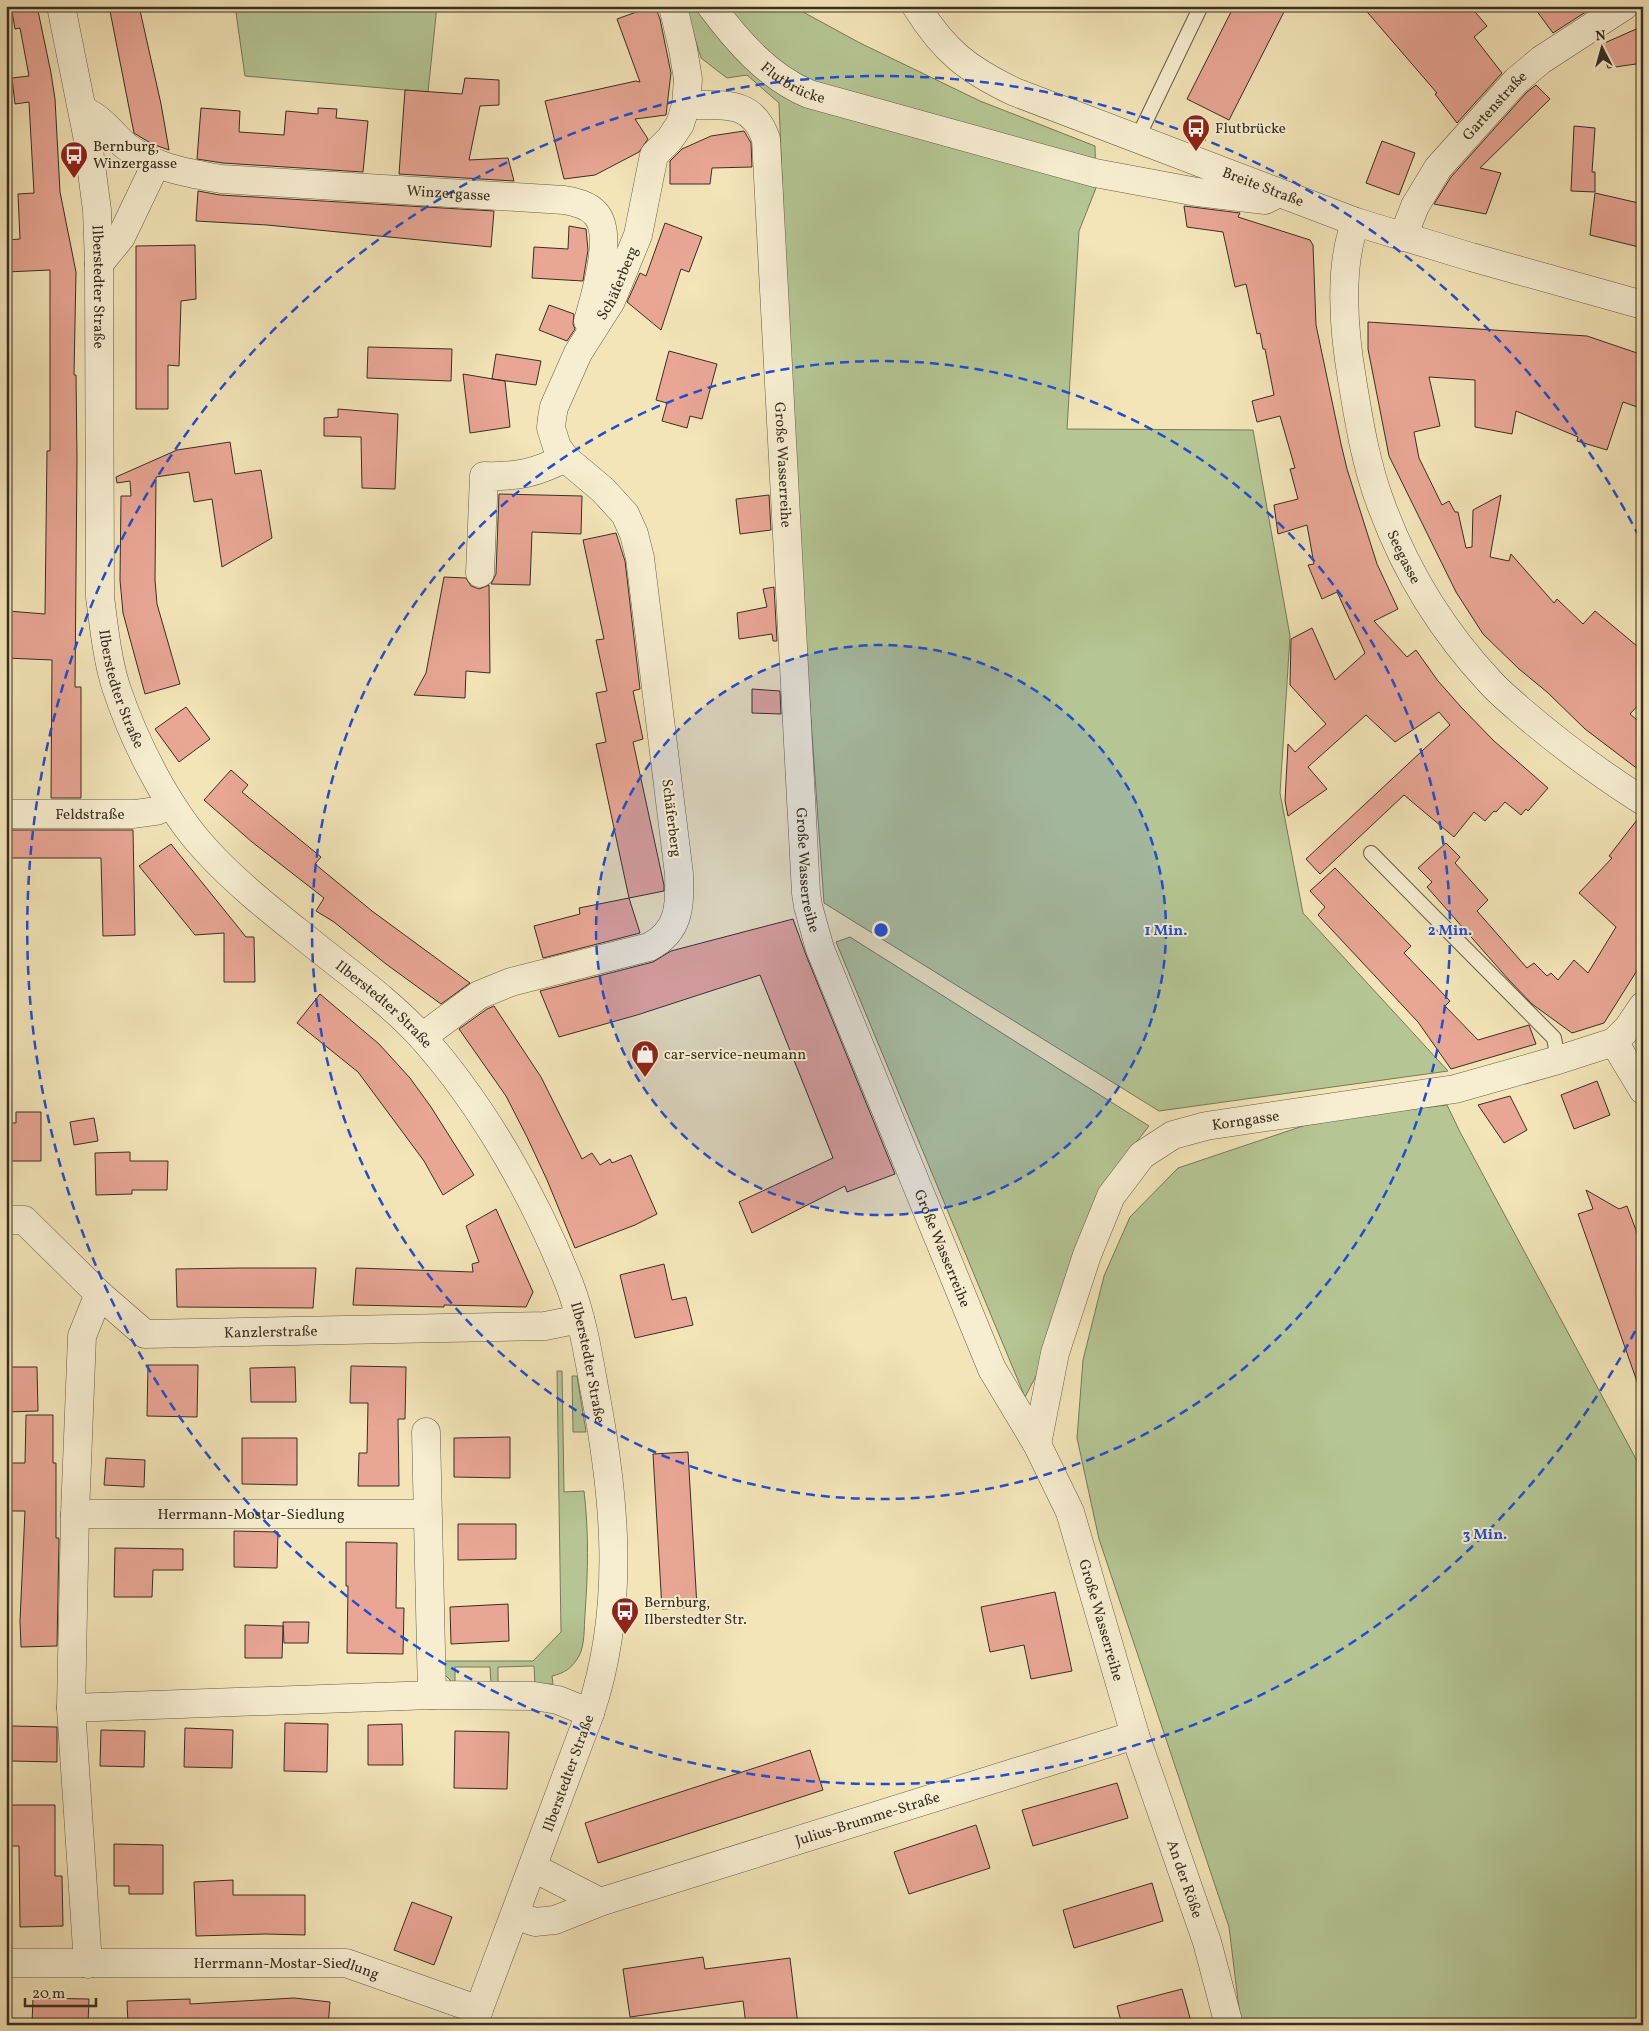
<svg xmlns="http://www.w3.org/2000/svg" width="1649" height="2031" font-family="Vollkorn,serif">
<rect width="100%" height="100%" fill="#f3e5b8"/>
<filter id="stains"><feTurbulence type="fractalNoise" baseFrequency=".004" numOctaves="4"/><feColorMatrix values="0 0 0 0 .2 0 0 0 0 .09 0 0 0 0 .02 0 0 0 .5 -.17"/></filter>
<radialGradient id="worn" r=".72"><stop offset=".6" stop-color="#630" stop-opacity="0"/><stop offset="1" stop-color="#630" stop-opacity=".3"/></radialGradient>
<path fill="#b5c694" stroke="#767a5c" d="M 235,6 L 437,6 L 428,92 L 245,76 Z
M 685,6 L 792,6 L 860,43 L 980,101 L 1095,146 L 1096,188 L 1079,231 L 1067,429 L 1253,430 L 1290,636 L 1280,793 L 1303,913 L 1448,1071 L 1159,1111 L 824,903 L 794,481 L 779,103 L 747,75 L 727,78 L 701,58 Z
M 850,937 L 1149,1126 L 1115,1169 L 1056,1338 L 1025,1397 L 836,942 Z
M 1447,1105 L 1460,1132 L 1643,1472 L 1643,2025 L 1241,2025 L 1229,1927 L 1099,1539 L 1077,1438 L 1083,1360 L 1104,1276 L 1130,1217 L 1178,1168 L 1306,1125 L 1363,1115 Z
M 557,1371 L 562,1371 L 564,1492 L 584,1491 C 589,1533 588,1572 585,1614 C 584,1627 585,1645 579,1656 C 572,1668 565,1673 552,1676 L 553,1684 L 535,1685 L 534,1666 L 498,1667 L 498,1685 L 491,1684 L 490,1667 L 455,1667 L 455,1685 L 441,1671 L 440,1661 L 533,1661 L 561,1632 Z
M 572,1376 L 577,1376 L 586,1432 L 573,1432 Z"/>
<path fill="#e9a695" stroke="#382f23" d="M 11,6 L 37,6 L 51,73 L 55,99 L 60,192 L 76,272 L 74,375 L 76,375 L 77,459 L 75,687 L 81,687 L 81,798 L 51,798 L 52,660 L 6,658 L 8,611 L 45,614 L 47,451 L 50,451 L 50,270 L 6,272 L 6,240 L 20,239 L 18,194 L 34,193 L 29,102 L 15,104 L 12,78 L 29,76 L 20,28 L 15,29 Z
M 109,6 L 139,6 L 161,104 L 169,150 L 152,144 L 134,133 Z
M 653,6 L 655,6 L 660,19 L 671,73 L 666,115 L 635,119 L 648,139 L 639,152 L 595,175 L 564,179 L 545,101 L 636,81 L 640,82 L 617,19 Z
M 1234,6 L 1287,6 L 1229,120 L 1187,99 Z
M 1362,6 L 1470,6 L 1487,26 L 1474,37 L 1502,73 L 1457,123 L 1435,94 L 1437,93 Z
M 1533,6 L 1595,6 L 1553,33 Z
M 1643,26 L 1643,63 L 1608,68 L 1600,45 Z
M 465,78 L 499,80 L 499,105 L 480,106 L 469,160 L 508,158 L 514,181 L 399,174 L 405,90 L 462,94 Z
M 1536,85 L 1550,99 L 1480,168 L 1501,173 L 1486,214 L 1434,204 L 1451,177 L 1527,92 Z
M 201,108 L 240,111 L 239,132 L 284,135 L 286,111 L 318,114 L 318,108 L 337,109 L 336,118 L 368,121 L 363,172 L 223,163 L 197,159 Z
M 1574,126 L 1595,128 L 1592,172 L 1595,172 L 1595,192 L 1571,191 Z
M 744,131 L 751,143 L 752,167 L 712,168 L 710,184 L 670,184 L 670,161 L 682,149 L 711,136 Z
M 1382,141 L 1415,153 L 1399,195 L 1366,183 Z
M 198,191 L 220,195 L 494,211 L 491,247 L 267,225 L 196,221 Z
M 1595,193 L 1643,204 L 1643,248 L 1590,235 Z
M 1184,206 L 1240,213 L 1238,217 L 1310,240 L 1313,245 L 1316,325 L 1341,444 L 1347,469 L 1377,564 L 1398,609 L 1374,621 L 1407,657 L 1416,650 L 1438,681 L 1461,707 L 1494,741 L 1548,788 L 1528,811 L 1526,809 L 1521,815 L 1505,802 L 1496,812 L 1494,811 L 1485,821 L 1474,812 L 1454,837 L 1404,795 L 1320,874 L 1306,859 L 1450,725 L 1439,712 L 1395,742 L 1366,715 L 1308,767 L 1327,789 L 1288,816 L 1285,801 L 1288,744 L 1295,752 L 1326,724 L 1290,685 L 1291,639 L 1312,628 L 1335,680 L 1365,653 L 1337,592 L 1322,599 L 1308,565 L 1314,564 L 1307,525 L 1278,534 L 1274,505 L 1298,499 L 1290,469 L 1295,468 L 1280,416 L 1257,422 L 1252,401 L 1274,395 L 1265,349 L 1263,349 L 1260,333 L 1257,334 L 1246,284 L 1235,287 L 1223,232 L 1187,227 Z
M 665,223 L 702,237 L 689,272 L 681,269 L 661,330 L 627,302 L 640,273 L 646,276 Z
M 569,226 L 586,229 L 588,250 L 583,281 L 532,278 L 534,247 L 568,249 Z
M 195,245 L 196,299 L 181,301 L 179,366 L 168,365 L 168,409 L 136,409 L 136,246 Z
M 549,305 L 574,314 L 573,324 L 575,329 L 567,341 L 539,330 Z
M 1368,322 L 1587,336 L 1643,355 L 1643,409 L 1623,402 L 1607,450 L 1577,441 L 1578,437 L 1516,411 L 1512,434 L 1475,427 L 1475,380 L 1429,377 L 1440,426 L 1414,432 L 1419,458 L 1442,505 L 1449,501 L 1455,512 L 1458,512 L 1466,548 L 1472,547 L 1473,510 L 1501,495 L 1490,557 L 1509,561 L 1511,554 L 1554,603 L 1557,599 L 1583,624 L 1595,611 L 1643,651 L 1643,700 L 1630,714 L 1643,725 L 1643,773 L 1585,729 L 1547,692 L 1519,669 L 1483,634 L 1456,592 L 1389,456 L 1368,349 Z
M 368,347 L 452,349 L 451,381 L 367,378 Z
M 669,351 L 717,364 L 702,419 L 690,416 L 687,428 L 662,421 L 667,403 L 656,400 Z
M 496,354 L 541,361 L 536,385 L 492,379 Z
M 463,374 L 505,381 L 510,427 L 470,433 Z
M 338,409 L 398,414 L 395,489 L 362,488 L 361,437 L 324,436 L 324,418 L 338,417 Z
M 230,442 L 235,474 L 261,470 L 272,538 L 222,567 L 212,499 L 194,502 L 189,472 L 156,477 L 155,580 L 157,604 L 180,684 L 145,694 L 123,613 L 120,580 L 121,496 L 131,496 L 130,481 L 117,483 L 116,477 L 177,450 Z
M 499,494 L 582,496 L 581,534 L 532,532 L 530,585 L 491,584 L 496,574 Z
M 769,495 L 771,530 L 740,534 L 736,499 Z
M 616,533 L 625,561 L 640,689 L 633,691 L 643,739 L 633,742 L 664,885 L 664,891 L 629,898 L 596,744 L 606,742 L 596,693 L 607,691 L 596,640 L 604,639 L 583,540 Z
M 444,577 L 466,578 L 471,586 L 479,589 L 489,585 L 490,673 L 466,671 L 465,698 L 414,695 L 426,673 Z
M 774,587 L 777,641 L 773,641 L 772,634 L 739,639 L 737,613 L 767,607 L 763,589 Z
M 752,689 L 780,691 L 781,714 L 752,713 Z
M 186,707 L 210,739 L 179,762 L 155,729 Z
M 231,770 L 248,785 L 242,792 L 321,857 L 315,864 L 372,911 L 470,983 L 441,1004 L 386,964 L 334,922 L 316,911 L 324,898 L 252,842 L 204,800 Z
M 1640,816 L 1643,817 L 1643,961 L 1604,1023 L 1572,1033 L 1532,1004 L 1509,980 L 1427,887 L 1432,882 L 1418,868 L 1446,843 L 1460,857 L 1455,863 L 1488,900 L 1477,911 L 1527,968 L 1534,963 L 1547,976 L 1551,973 L 1558,980 L 1574,960 L 1588,973 L 1616,927 L 1579,893 L 1612,858 L 1609,856 Z
M 6,830 L 133,830 L 135,935 L 103,936 L 101,858 L 6,858 Z
M 171,844 L 246,937 L 254,937 L 255,982 L 224,982 L 224,933 L 195,935 L 139,866 Z
M 1335,868 L 1411,946 L 1404,953 L 1450,1001 L 1445,1006 L 1478,1040 L 1529,1025 L 1536,1044 L 1451,1069 L 1418,1022 L 1318,915 L 1325,907 L 1310,891 Z
M 629,898 L 640,933 L 543,958 L 534,926 L 580,914 L 579,908 Z
M 793,919 L 806,955 L 895,1174 L 847,1192 L 845,1186 L 752,1233 L 739,1202 L 833,1158 L 760,975 L 637,1015 L 559,1037 L 540,991 L 653,962 L 671,951 Z
M 320,994 L 379,1044 L 410,1078 L 431,1107 L 474,1175 L 443,1195 L 424,1161 L 358,1072 L 297,1023 Z
M 494,1006 L 541,1077 L 582,1159 L 592,1153 L 600,1165 L 610,1159 L 612,1163 L 631,1155 L 657,1214 L 635,1225 L 575,1248 L 547,1180 L 527,1137 L 506,1096 L 459,1029 L 487,1009 Z
M 1597,1081 L 1610,1115 L 1574,1129 L 1561,1095 Z
M 1510,1096 L 1527,1130 L 1504,1143 L 1478,1105 Z
M 16,1112 L 41,1112 L 41,1161 L 6,1161 L 6,1123 L 16,1123 Z
M 94,1118 L 98,1141 L 74,1145 L 70,1122 Z
M 130,1152 L 130,1161 L 168,1161 L 167,1190 L 132,1190 L 132,1194 L 96,1195 L 95,1153 Z
M 1586,1190 L 1619,1209 L 1627,1206 L 1643,1249 L 1643,1389 L 1640,1390 L 1578,1214 L 1593,1209 Z
M 496,1209 L 533,1292 L 526,1307 L 444,1305 L 444,1307 L 353,1305 L 356,1268 L 473,1272 L 472,1264 L 479,1262 L 466,1226 Z
M 664,1264 L 672,1300 L 686,1297 L 693,1325 L 635,1338 L 620,1275 Z
M 239,1268 L 316,1268 L 313,1308 L 177,1307 L 176,1269 Z
M 148,1365 L 198,1365 L 197,1417 L 147,1416 Z
M 351,1366 L 406,1367 L 405,1419 L 398,1419 L 399,1486 L 358,1486 L 359,1453 L 367,1453 L 368,1403 L 350,1403 Z
M 6,1367 L 37,1367 L 38,1411 L 6,1412 Z
M 295,1367 L 296,1402 L 251,1402 L 250,1368 Z
M 26,1415 L 53,1415 L 53,1463 L 56,1463 L 56,1538 L 59,1538 L 57,1646 L 21,1647 L 20,1621 L 25,1511 L 10,1511 L 10,1463 L 25,1463 Z
M 510,1437 L 510,1478 L 454,1477 L 454,1438 Z
M 242,1438 L 297,1438 L 297,1485 L 242,1484 Z
M 688,1452 L 697,1607 L 662,1609 L 653,1454 Z
M 106,1458 L 145,1460 L 144,1487 L 104,1485 Z
M 458,1524 L 516,1524 L 516,1559 L 458,1560 Z
M 234,1531 L 278,1532 L 277,1568 L 234,1567 Z
M 346,1542 L 397,1543 L 396,1608 L 404,1608 L 403,1654 L 347,1653 L 348,1586 L 346,1586 Z
M 115,1548 L 183,1549 L 183,1570 L 153,1570 L 152,1597 L 114,1597 Z
M 1055,1592 L 1072,1671 L 1031,1679 L 1024,1645 L 990,1652 L 981,1607 Z
M 508,1604 L 509,1641 L 451,1644 L 450,1607 Z
M 283,1622 L 309,1622 L 308,1643 L 284,1643 Z
M 245,1625 L 283,1626 L 282,1658 L 245,1658 Z
M 285,1723 L 328,1724 L 327,1772 L 284,1771 Z
M 402,1724 L 403,1765 L 368,1765 L 368,1725 Z
M 12,1726 L 57,1727 L 57,1762 L 12,1761 Z
M 185,1728 L 233,1730 L 232,1768 L 184,1767 Z
M 101,1730 L 145,1731 L 144,1767 L 100,1766 Z
M 455,1731 L 509,1732 L 507,1789 L 454,1788 Z
M 810,1750 L 823,1790 L 598,1863 L 585,1823 Z
M 1117,1783 L 1128,1818 L 1033,1846 L 1022,1810 Z
M 10,1805 L 55,1805 L 55,1876 L 62,1876 L 63,1926 L 20,1927 L 19,1846 L 10,1846 Z
M 976,1825 L 990,1868 L 909,1894 L 894,1852 Z
M 114,1844 L 163,1845 L 163,1894 L 129,1894 L 129,1886 L 114,1886 Z
M 233,1880 L 233,1895 L 305,1895 L 305,1935 L 266,1934 L 196,1936 L 194,1882 Z
M 1152,1883 L 1163,1921 L 1074,1948 L 1063,1910 Z
M 412,1902 L 452,1917 L 434,1965 L 394,1950 Z
M 703,1957 L 705,1969 L 790,1958 L 798,2025 L 746,2025 L 743,2001 L 630,2017 L 623,1969 Z
M 1182,1989 L 1192,2025 L 1122,2025 L 1117,2006 Z
M 33,1998 L 89,1999 L 88,2025 L 32,2025 Z
M 294,1998 L 330,2002 L 328,2025 L 128,2025 L 127,2001 L 190,1999 L 190,2004 Z"/>
<g fill="none" stroke-linecap="round" stroke-linejoin="round">
<g stroke="#675c48" stroke-width="16">
<path id="service" d="M 1138,137 L 1201,6
M 1371,853 L 1554,1038 L 1558,1060"/>
</g>
<g stroke="#675c48" stroke-width="29">
<g id="minor">
<path id="s1" d="M 711,6 C 737,41 768,77 809,94 L 1095,173 L 1197,192 L 1265,200 L 1275,195"/>
<path id="s2" d="M 916,6 C 944,51 968,70 1015,92 L 1356,222 L 1471,257 L 1643,305"/>
<path id="s3" d="M 686,105 C 722,106 752,98 766,139 L 806,893 L 808,906 L 820,949 L 992,1369 L 1037,1444 L 1070,1512 L 1135,1735 L 1207,1942 L 1229,2025"/>
<path id="s4" d="M 83,110 C 88,113 95,116 99,120 C 109,128 117,139 127,147 C 155,168 188,173 221,179 L 564,200 C 576,202 588,205 596,214 C 614,235 595,297 588,321"/>
<path id="s5" d="M 1356,222 C 1338,265 1344,333 1352,379 C 1359,422 1366,466 1382,507 C 1406,572 1444,633 1491,683 C 1499,692 1509,700 1519,709 C 1558,743 1599,773 1643,801"/>
<path id="s6" d="M 1403,237 L 1415,206 L 1438,168 L 1516,81 L 1541,60 L 1624,6"/>
<path d="M 99,264 L 121,237 L 156,164"/>
<path d="M 480,573 L 484,476 C 517,477 536,473 565,458"/>
<path id="s7" d="M 6,814 L 134,814 L 156,811 L 171,804"/>
<path id="s8" d="M 422,1037 L 479,995 L 511,982 L 649,947 C 680,931 680,906 679,874 L 640,558 L 634,534 L 625,514 L 603,490 L 565,458 L 557,447 L 551,428 L 552,418 L 554,407 L 578,353 L 611,301 L 638,235 L 654,155 L 670,139 L 680,124 L 686,105 L 688,79 L 683,49 L 673,6"/>
<path d="M 1614,1042 L 1643,1090"/>
<path id="s9" d="M 6,1220 L 24,1220 L 99,1294 L 145,1334 L 545,1326 L 580,1319"/>
<path d="M 426,1432 L 432,1695"/>
<path id="s10" d="M 1037,1444 L 1055,1353 L 1087,1255 L 1111,1196 L 1142,1155 L 1173,1135 L 1206,1126 L 1455,1089 L 1558,1060 L 1614,1042 L 1628,1028 L 1643,1006"/>
<path id="s11" d="M 75,1514 L 427,1514"/>
<path d="M 71,1708 L 432,1695 L 534,1696 L 558,1700 L 590,1713"/>
<path d="M 534,1868 L 600,1902"/>
<path id="s12" d="M 515,1915 L 535,1922 L 555,1920 L 600,1902 L 1135,1735"/>
<path id="s13" d="M 6,1963 L 346,1963 L 479,2010"/>
<path d="M 88,1964 L 71,1708 L 75,1514 L 82,1336 L 99,1294"/>
</g>
</g>
<g stroke="#675c48" stroke-width="29">
<g id="tertiary">
<path id="s14" d="M 61,6 L 87,135 L 97,210 L 99,264 L 100,597 C 104,627 107,658 116,687 C 134,741 167,808 206,850 C 237,884 273,912 308,940 C 346,971 388,1000 421,1036 C 484,1106 536,1199 570,1286 C 582,1318 588,1353 594,1387 C 615,1495 626,1606 590,1713 L 473,2025"/>
</g>
</g>
<use href="#service" stroke="#f7eed1" stroke-width="14"/>
<use href="#minor" stroke="#f7eed1" stroke-width="28"/>
<use href="#tertiary" stroke="#f7eed1" stroke-width="28"/>
</g>
<circle cx="881" cy="930" r="285" fill="#1d4ed8" fill-opacity=".12"/>
<g fill="none" stroke="#1d4ed8" stroke-width="2.5" stroke-dasharray="9 6">
<circle cx="881" cy="930" r="285"/>
<circle cx="881" cy="930" r="569"/>
<path d="M1642 1318A854 854 0 1 1 1642 542"/>
</g>
<defs>
<g id="bus-pin" transform="scale(1.4375)"><path d="M0 17L-7.5 6A9.5 9.5 0 1 1 7.5 6Z" fill="#8f2418" stroke="#f7eed1"/><path d="M-5-6H5V4H4V6H2V4H-2V6H-4V4H-5ZM-3.5-4V0h7V-4ZM-3.5 1.2v1.5H-2V1.2ZM2 1.2v1.5H3.5V1.2Z" fill="#fff"/></g>
<g id="shop-pin" transform="scale(1.4375)"><path d="M0 17L-7.5 6A9.5 9.5 0 1 1 7.5 6Z" fill="#8f2418" stroke="#f7eed1"/><path d="M-5-2.5h2.3a2.7 3.5 0 0 1 5.4 0H5L5.5 6h-11ZM-1.5-2.5h3a1.5 2.3 0 0 0-3 0Z" fill="#fff"/></g>
</defs>
<g fill-rule="evenodd">
<use href="#bus-pin" x="1196" y="128"/>
<use href="#bus-pin" x="74" y="155"/>
<use href="#shop-pin" x="645" y="1054"/>
<use href="#bus-pin" x="625" y="1611"/>
</g>
<g text-anchor="middle" stroke-width="4" stroke-linejoin="round" paint-order="stroke">
<g font-size="15" fill="#382f23" stroke="#f7eed1">
<text dy="5" stroke="none"><textPath href="#s1" startOffset="114">Flutbrücke</textPath></text>
<text dy="5" stroke="none"><textPath href="#s6" startOffset="162">Gartenstraße</textPath></text>
<text dy="5" stroke="none"><textPath href="#s2" startOffset="399">Breite Straße</textPath></text>
<text dy="5" stroke="none"><textPath href="#s4" startOffset="386">Winzergasse</textPath></text>
<text dy="5" stroke="none"><textPath href="#s8" startOffset="974">Schäferberg</textPath></text>
<text dy="5" stroke="none"><textPath href="#s14" startOffset="284">Ilberstedter Straße</textPath></text>
<text dy="5" stroke="none"><textPath href="#s3" startOffset="422">Große Wasserreihe</textPath></text>
<text dy="5" stroke="none"><textPath href="#s5" startOffset="345">Seegasse</textPath></text>
<text dy="5" stroke="none"><textPath href="#s14" startOffset="689">Ilberstedter Straße</textPath></text>
<text dy="5" stroke="none"><textPath href="#s7" startOffset="84">Feldstraße</textPath></text>
<text transform="translate(672 818) rotate(83)" y="5">Schäferberg</text>
<text dy="5" stroke="none"><textPath href="#s3" startOffset="828">Große Wasserreihe</textPath></text>
<text dy="5" stroke="none"><textPath href="#s14" startOffset="1109">Ilberstedter Straße</textPath></text>
<text dy="5" stroke="none"><textPath href="#s10" startOffset="422">Korngasse</textPath></text>
<text dy="5" stroke="none"><textPath href="#s3" startOffset="1232">Große Wasserreihe</textPath></text>
<text dy="5" stroke="none"><textPath href="#s9" startOffset="310">Kanzlerstraße</textPath></text>
<text dy="5" stroke="none"><textPath href="#s14" startOffset="1529">Ilberstedter Straße</textPath></text>
<text dy="5" stroke="none"><textPath href="#s11" startOffset="176">Herrmann-Mostar-Siedlung</textPath></text>
<text dy="5" stroke="none"><textPath href="#s3" startOffset="1638">Große Wasserreihe</textPath></text>
<text transform="translate(568 1773) rotate(-70)" y="5">Ilberstedter Straße</text>
<text dy="5" stroke="none"><textPath href="#s12" startOffset="370">Julius-Brumme-Straße</textPath></text>
<text dy="5" stroke="none"><textPath href="#s3" startOffset="1910">An der Röße</textPath></text>
<text dy="5" stroke="none"><textPath href="#s13" startOffset="281">Herrmann-Mostar-Siedlung</textPath></text>
</g>
<g font-size="15" fill="#382f23" stroke="#f7eed1" text-anchor="start">
<text x="1215" y="133">Flutbrücke</text>
<text x="93" y="151">Bernburg,<tspan x="93" dy="17">Winzergasse</tspan></text>
<text x="664" y="1059">car-service-neumann</text>
<text x="644" y="1607">Bernburg,<tspan x="644" dy="17">Ilberstedter Str.</tspan></text>
</g>
</g>
<circle cx="881" cy="930" r="8" fill="#1d4ed8" stroke="#f7eed1" stroke-width="2.5"/>
<g font-size="15" text-anchor="middle" font-weight="bold" fill="#1d4ed8" stroke="#f7eed1" stroke-width="4" stroke-linejoin="round" paint-order="stroke">
<text x="1166" y="935">1 Min.</text>
<text x="1450" y="935">2 Min.</text>
<text x="1485" y="1539">3 Min.</text>
</g>
<rect width="1649" height="2031" fill="none" stroke="#f3e5b8" stroke-width="25"/>
<rect x="8" y="8" width="1634" height="2016" fill="none" stroke="#382f23" stroke-width="2.5"/>
<rect x="12" y="12" width="1624" height="2006" fill="none" stroke="#382f23"/>
<g transform="translate(1602 48) rotate(354)" stroke="#f7eed1" stroke-width="4" paint-order="stroke">
<path d="M0-4L9 19L0 12L-9 19Z" fill="#382f23"/>
<text y="-8" font-size="14" font-weight="bold" text-anchor="middle" fill="#382f23">N</text>
</g>
<path d="M25 1998v8h71v-8" fill="none" stroke="#382f23" stroke-width="2.5"/>
<text x="32" y="1998" font-size="15" fill="#382f23" stroke="#f7eed1" stroke-width="4" paint-order="stroke">20 m</text>
<rect width="100%" height="100%" filter="url(#stains)"/>
<rect width="100%" height="100%" fill="url(#worn)"/>
</svg>
